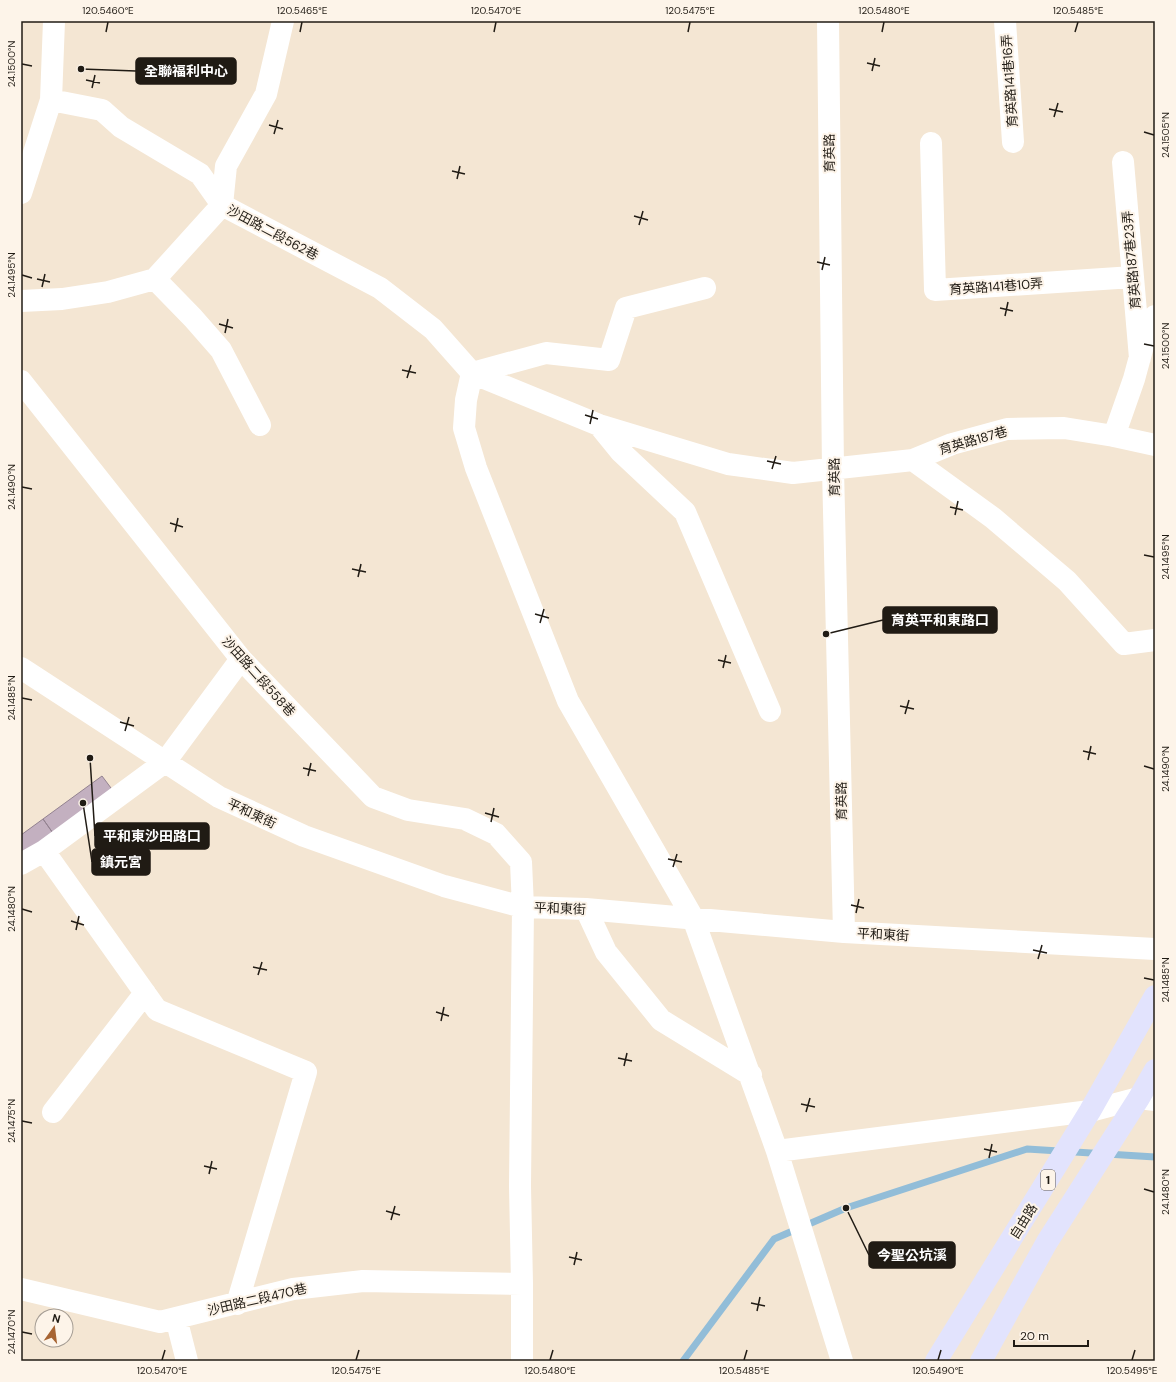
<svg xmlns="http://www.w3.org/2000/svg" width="1176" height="1382" font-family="'DM Sans','Noto Sans TC',sans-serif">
<rect width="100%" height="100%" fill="#f4e6d3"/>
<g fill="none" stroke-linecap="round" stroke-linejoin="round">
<path stroke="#92bdd8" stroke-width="7" d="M 683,1361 L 774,1239 L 846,1208 L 1027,1149 L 1155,1157"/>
</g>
<path fill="#c3b0c0" stroke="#938290" d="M 102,776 L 114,792 L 55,836 L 43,819 Z
M 43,819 L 55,836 L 21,853 L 21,835 Z"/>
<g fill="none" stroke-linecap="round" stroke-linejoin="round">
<path stroke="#fff" stroke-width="22" d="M 828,21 L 833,469 L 844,932
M 1005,21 L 1013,142
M 51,100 L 102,110 L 121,127 L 200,174 L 222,205 L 380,288 L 433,329 L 472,373 L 599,425 L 728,464 L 793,473 L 913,460 L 952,444 L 1007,429 L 1064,428 L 1114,436 L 1155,445
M 931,143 L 935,290 L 1133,277
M 1123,162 L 1140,358
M 21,193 L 51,100 L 54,21
M 222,205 L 226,166 L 266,94 L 283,21
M 155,279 L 193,318 L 221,350 L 260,425
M 21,301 L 62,299 L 108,292 L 155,279 L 222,205
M 472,373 L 466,400 L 464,428 L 476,468 L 568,701 L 693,918 L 777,1151 L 842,1361
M 472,373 L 546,353 L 609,360 L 626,308 L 705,288
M 21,381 L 241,659 L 373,797 L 408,810 L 465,819 L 496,834 L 521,862 L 523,907 L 520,1186 L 522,1284 L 522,1361
M 599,425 L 621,452 L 685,512 L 770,711
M 1114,436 L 1134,379 L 1147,331 L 1155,316
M 913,460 L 993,518 L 1067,581 L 1124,644 L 1155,640
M 21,668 L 219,797 L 304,836 L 444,886 L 523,907 L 586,909 L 844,932 L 1155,949
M 44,851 L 157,1010 L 306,1072 L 237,1304
M 21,864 L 44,851 L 165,762 L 241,659
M 586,909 L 606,952 L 661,1020 L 751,1075
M 53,1112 L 145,993
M 777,1151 L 1090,1111 L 1139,1098 L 1155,1100
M 21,1289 L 160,1322 L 293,1289 L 363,1281 L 522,1284
M 176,1318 L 187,1361"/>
<path stroke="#e2e3fd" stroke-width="22" d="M 936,1361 L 1090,1111 L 1155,996
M 981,1361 L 1047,1242 L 1139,1098 L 1155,1070"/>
</g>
<path fill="none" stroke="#201b14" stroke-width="1.5" d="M 106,32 L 108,22M 300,32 L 302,22M 494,32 L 496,22M 688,32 L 690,22M 882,32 L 884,22M 1075,32 L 1078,22M 867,63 L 880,66M 22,64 L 32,66M 872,71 L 875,58M 86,80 L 100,83M 92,88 L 95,75M 1049,109 L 1063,112M 1054,117 L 1058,103M 269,125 L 283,129M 1144,132 L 1154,135M 274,134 L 278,120M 452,171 L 465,174M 457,179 L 460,166M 634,216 L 648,220M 639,225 L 643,211M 817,262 L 830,265M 822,270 L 825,257M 22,275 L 32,278M 37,279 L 50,282M 42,287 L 45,274M 1000,308 L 1013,311M 1005,316 L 1008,302M 219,324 L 233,328M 225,333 L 228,319M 1144,344 L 1154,346M 402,370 L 416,373M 407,378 L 411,365M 585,415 L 598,419M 590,424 L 593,410M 767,461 L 781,464M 772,469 L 776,456M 22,487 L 32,489M 950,507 L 963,510M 955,515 L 958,501M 170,523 L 183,527M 175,532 L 178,518M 1144,555 L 1154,557M 352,569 L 366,572M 358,577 L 361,564M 535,614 L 549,618M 540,623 L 544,609M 718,660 L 731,663M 723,668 L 726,655M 22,698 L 32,700M 900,706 L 914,709M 905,714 L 909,700M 120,722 L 134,726M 125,731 L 129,717M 1083,751 L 1096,754M 1088,760 L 1091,746M 1144,766 L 1154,769M 303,768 L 316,771M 308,776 L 311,763M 485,813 L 499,817M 491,822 L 494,808M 668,859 L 682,862M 673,867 L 677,854M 851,905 L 864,908M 22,909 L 32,912M 856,913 L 859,899M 71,921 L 84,925M 76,930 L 79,916M 1033,950 L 1047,953M 1038,959 L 1042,945M 253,967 L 267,970M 258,975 L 262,962M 1144,978 L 1154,980M 436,1012 L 449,1016M 441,1021 L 444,1007M 618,1058 L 632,1061M 624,1066 L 627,1053M 801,1104 L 815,1107M 806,1112 L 810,1098M 22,1121 L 32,1123M 984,1149 L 997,1152M 989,1158 L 992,1144M 204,1166 L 217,1169M 209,1174 L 212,1161M 1144,1189 L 1154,1192M 386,1211 L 400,1215M 391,1220 L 395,1206M 569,1257 L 582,1260M 574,1265 L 577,1252M 751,1303 L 765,1306M 757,1311 L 760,1297M 22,1332 L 32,1334M 162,1360 L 165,1350M 356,1360 L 359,1350M 550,1360 L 553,1350M 744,1360 L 747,1350M 938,1360 L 941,1350M 1132,1360 L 1135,1350"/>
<g text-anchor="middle" stroke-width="4" stroke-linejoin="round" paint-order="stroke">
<rect fill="#fdf4e9" stroke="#625c54" stroke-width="1" x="1041" y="1170" width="14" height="20" rx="3"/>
<g font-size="12" font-weight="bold" fill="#201b14">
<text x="1048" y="1184">1</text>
</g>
<g font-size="13" fill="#201b14" stroke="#fdf4e9">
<text transform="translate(1009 81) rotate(-94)" y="5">育英路141巷16弄</text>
<text transform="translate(829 153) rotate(-91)" y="5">育英路</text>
<text transform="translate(273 232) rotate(28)" y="5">沙田路二段562巷</text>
<text transform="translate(1131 260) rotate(-95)" y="5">育英路187巷23弄</text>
<text transform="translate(996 286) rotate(-4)" y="5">育英路141巷10弄</text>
<text transform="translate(973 440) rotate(-16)" y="5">育英路187巷</text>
<text transform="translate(834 477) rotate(-91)" y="5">育英路</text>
<text transform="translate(259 676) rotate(48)" y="5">沙田路二段558巷</text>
<text transform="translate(841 801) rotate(-91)" y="5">育英路</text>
<text transform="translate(252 813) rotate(25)" y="5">平和東街</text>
<text transform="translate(560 908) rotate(2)" y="5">平和東街</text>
<text transform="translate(883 934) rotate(3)" y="5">平和東街</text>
<text transform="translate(1023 1221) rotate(-58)" y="5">自由路</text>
<text transform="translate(257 1299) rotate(-13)" y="5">沙田路二段470巷</text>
</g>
</g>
<path fill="none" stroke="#201b14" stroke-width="1.5" d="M81 69L136 71M826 634L883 620M90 758L95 836M83 803L92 862M846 1208L869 1255"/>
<g fill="#201b14" stroke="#fdf4e9" stroke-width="1.5">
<circle cx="81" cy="69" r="4"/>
<circle cx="826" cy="634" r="4"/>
<circle cx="90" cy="758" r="4"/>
<circle cx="83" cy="803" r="4"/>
<circle cx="846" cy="1208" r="4"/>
</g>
<g fill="#201b14" stroke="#201b14" stroke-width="1.5">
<rect x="136" y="58" width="100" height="26" rx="4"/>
<rect x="883" y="607" width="114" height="26" rx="4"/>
<rect x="95" y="823" width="114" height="26" rx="4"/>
<rect x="92" y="849" width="58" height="26" rx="4"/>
<rect x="869" y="1242" width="86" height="26" rx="4"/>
</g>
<g font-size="14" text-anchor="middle" font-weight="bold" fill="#fff">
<text x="186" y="76">全聯福利中心</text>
<text x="940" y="625">育英平和東路口</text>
<text x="152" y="841">平和東沙田路口</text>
<text x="121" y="867">鎮元宮</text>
<text x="912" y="1260">今聖公坑溪</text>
</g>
<rect width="1176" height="1382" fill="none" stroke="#fdf4e9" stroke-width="44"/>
<g transform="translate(54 1328) rotate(14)"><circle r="19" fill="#fdf4e9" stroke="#a59d94"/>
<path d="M0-3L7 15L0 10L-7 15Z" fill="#a76432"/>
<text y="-6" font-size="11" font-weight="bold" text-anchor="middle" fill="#201b14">N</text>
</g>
<path d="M1014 1340v6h74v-6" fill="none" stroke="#201b14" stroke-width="2"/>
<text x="1020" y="1340" font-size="12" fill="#201b14" stroke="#fdf4e9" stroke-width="3" paint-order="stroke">20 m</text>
<rect x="22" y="22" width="1132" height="1338" fill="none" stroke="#201b14" stroke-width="1.5"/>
<g font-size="10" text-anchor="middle" fill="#201b14">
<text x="108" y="14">120.5460°E</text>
<text x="302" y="14">120.5465°E</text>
<text x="496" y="14">120.5470°E</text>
<text x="690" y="14">120.5475°E</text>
<text x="884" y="14">120.5480°E</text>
<text x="1078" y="14">120.5485°E</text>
<text transform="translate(11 64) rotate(-90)" y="4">24.1500°N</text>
<text transform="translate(1165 135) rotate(-90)" y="4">24.1505°N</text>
<text transform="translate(11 275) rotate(-90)" y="4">24.1495°N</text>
<text transform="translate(1165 346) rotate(-90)" y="4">24.1500°N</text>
<text transform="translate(11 487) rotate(-90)" y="4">24.1490°N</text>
<text transform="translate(1165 557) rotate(-90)" y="4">24.1495°N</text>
<text transform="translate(11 698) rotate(-90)" y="4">24.1485°N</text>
<text transform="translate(1165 769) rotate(-90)" y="4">24.1490°N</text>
<text transform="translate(11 909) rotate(-90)" y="4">24.1480°N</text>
<text transform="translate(1165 980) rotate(-90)" y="4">24.1485°N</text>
<text transform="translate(11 1121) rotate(-90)" y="4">24.1475°N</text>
<text transform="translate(1165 1192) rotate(-90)" y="4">24.1480°N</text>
<text transform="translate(11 1332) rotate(-90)" y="4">24.1470°N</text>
<text x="162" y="1374">120.5470°E</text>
<text x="356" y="1374">120.5475°E</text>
<text x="550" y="1374">120.5480°E</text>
<text x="744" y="1374">120.5485°E</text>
<text x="938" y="1374">120.5490°E</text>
<text x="1132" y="1374">120.5495°E</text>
</g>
</svg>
